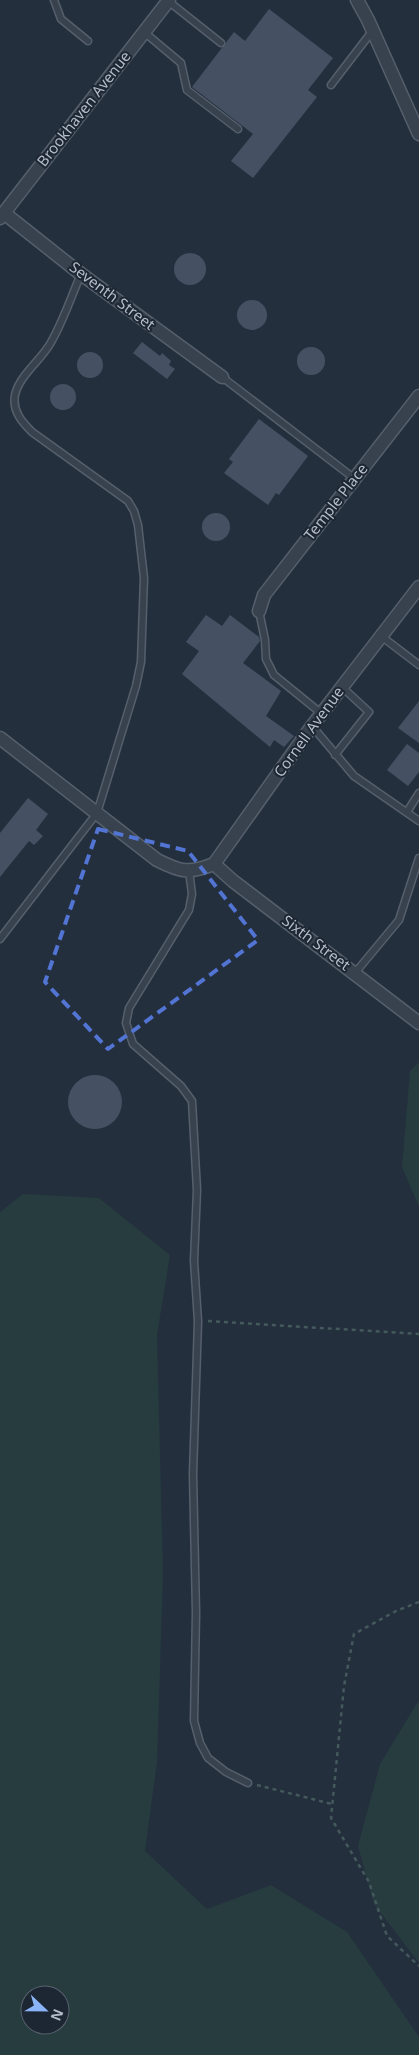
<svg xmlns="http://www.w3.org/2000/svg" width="419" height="2055" font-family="'Noto Sans',sans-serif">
<rect width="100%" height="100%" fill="#242f3e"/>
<path fill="#263c3f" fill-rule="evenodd" d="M 419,1062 L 419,1207 L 402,1167 L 410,1071 Z
M 23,1194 L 99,1198 L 170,1255 L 157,1335 L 163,1574 L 157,1762 L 145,1851 L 207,1909 L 271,1885 L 347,1932 L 419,2037 L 419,2055 L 0,2055 L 0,1212 ZM 30,1995 L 60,1995 L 60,2025 L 30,2025 Z
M 419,1700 L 419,1963 L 374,1904 L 358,1846 L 380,1764 Z"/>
<path fill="#455162" d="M 269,9 L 333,58 L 308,90 L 317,97 L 253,178 L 231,161 L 253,134 L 192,87 L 234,32 L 245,41 Z
M174 269a16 16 0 1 1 32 0a16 16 0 1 1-32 0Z
M237 315a15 15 0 1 1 30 0a15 15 0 1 1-30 0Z
M 142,342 L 160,356 L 162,353 L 171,361 L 169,365 L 175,369 L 167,379 L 133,353 Z
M297 361a14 14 0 1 1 28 0a14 14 0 1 1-28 0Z
M77 365a13 13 0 1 1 26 0a13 13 0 1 1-26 0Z
M50 397a13 13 0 1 1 26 0a13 13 0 1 1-26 0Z
M 259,419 L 308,456 L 279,495 L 276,493 L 268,505 L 224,473 L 233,462 L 229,459 Z
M202 527a14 14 0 1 1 28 0a14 14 0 1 1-28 0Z
M 206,615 L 222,626 L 230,615 L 259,637 L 260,641 L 243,663 L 281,691 L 266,716 L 294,736 L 284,747 L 274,740 L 270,747 L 182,674 L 199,651 L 186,642 Z
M 419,701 L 419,743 L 398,728 Z
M 407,744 L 419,753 L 419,772 L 408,786 L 387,770 Z
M 28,798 L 48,814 L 36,830 L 43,836 L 34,845 L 29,841 L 0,877 L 0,833 Z
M68 1102a27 27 0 1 1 54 0a27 27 0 1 1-54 0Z"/>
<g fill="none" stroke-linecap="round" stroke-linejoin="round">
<g stroke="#565f6c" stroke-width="9">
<path id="lane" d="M 54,0 L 61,19 L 88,41
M 168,1 L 221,43
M 144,32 L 181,63 L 187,90 L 238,129
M 331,85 L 373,30
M 222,377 L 355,479
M 259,611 L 265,640 L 266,659 L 274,675 L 322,714
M 381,636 L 419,665
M 312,726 L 354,776 L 419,821
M 335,755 L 369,712 L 342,687
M 407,812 L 419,793
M 189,871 L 192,894 L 189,910 L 129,1008 L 126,1023 L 133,1044 L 181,1086 L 192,1101 L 197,1190 L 194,1261 L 198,1321 L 193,1474 L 196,1613 L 194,1721 L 200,1743 L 208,1758 L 226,1772 L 248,1783
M 0,939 L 97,813 L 136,686 L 141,662 L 144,578 L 138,525 L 134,511 L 128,501 L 32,432 C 22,422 12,411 15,395 C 19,376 40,361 50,344 C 63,322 71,297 81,274
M 355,973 L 399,920 L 419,858"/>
</g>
<g stroke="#565f6c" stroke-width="15">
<path id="street" d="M 357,0 L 368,20 L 419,134
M 4,213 L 81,274 L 222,377
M 0,218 L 169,0
M 259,611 L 264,595 L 419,396
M 0,738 L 157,860 C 181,872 188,874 214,864 L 312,726 L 419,587
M 214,864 L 233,881 L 419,1023"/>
</g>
<path stroke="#44595c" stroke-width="2.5" stroke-dasharray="4 4" stroke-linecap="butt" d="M 208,1321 L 419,1334
M 419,1602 L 396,1611 L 354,1634 L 344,1686 L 331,1818 L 369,1882 L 387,1936 L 419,1966
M 257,1785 L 332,1804"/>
<use href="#lane" stroke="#38414e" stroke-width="6"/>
<use href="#street" stroke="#38414e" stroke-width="12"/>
</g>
<path fill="none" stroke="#5274d3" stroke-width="4" stroke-dasharray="10 6" stroke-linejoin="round" d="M 98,829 L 188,851 L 258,940 L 108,1049 L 45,982 Z"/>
<g text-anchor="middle" stroke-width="4" stroke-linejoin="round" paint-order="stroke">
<g font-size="15" fill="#b4bcc9" stroke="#1d2633">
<text transform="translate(84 109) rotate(-52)" y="5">Brookhaven Avenue</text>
<text transform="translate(112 296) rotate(37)" y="5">Seventh Street</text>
<text transform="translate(336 502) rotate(-52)" y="5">Temple Place</text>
<text transform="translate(309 732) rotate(-54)" y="5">Cornell Avenue</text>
<text transform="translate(316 943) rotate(37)" y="5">Sixth Street</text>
</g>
</g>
<g transform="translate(45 2010) rotate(112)"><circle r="24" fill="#1d2633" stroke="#59626f"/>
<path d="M0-4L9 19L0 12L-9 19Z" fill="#8ab4f8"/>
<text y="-8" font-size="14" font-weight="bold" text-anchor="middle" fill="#b4bcc9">N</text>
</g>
</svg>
